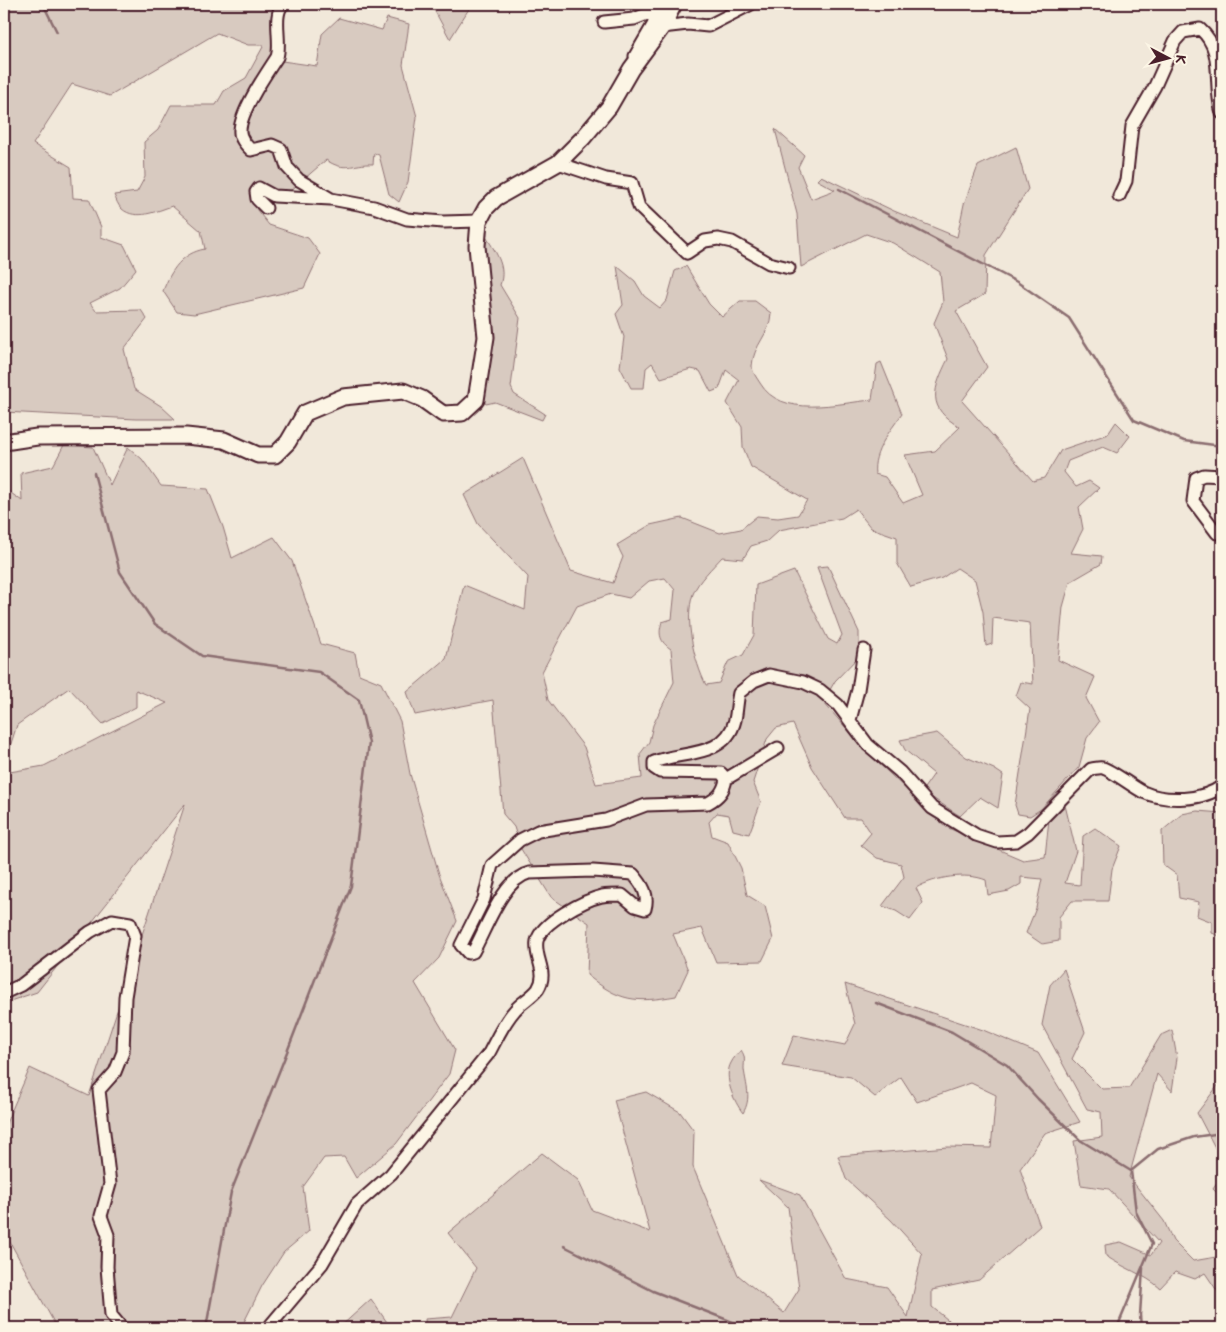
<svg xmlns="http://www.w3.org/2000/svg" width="1226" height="1332" font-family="Mali,sans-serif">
<rect width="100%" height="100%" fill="#f1e8da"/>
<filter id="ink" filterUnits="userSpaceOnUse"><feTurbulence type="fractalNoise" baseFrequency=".02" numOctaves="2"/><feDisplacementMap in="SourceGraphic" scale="10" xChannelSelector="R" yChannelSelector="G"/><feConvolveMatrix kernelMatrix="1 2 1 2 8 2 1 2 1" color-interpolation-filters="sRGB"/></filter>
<g filter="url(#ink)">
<path fill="#d8cac0" stroke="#917476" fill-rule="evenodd" d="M 4,4 L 291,4 L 274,13 L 277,45 L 282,61 L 317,66 L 322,34 L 339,18 L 382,30 L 387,18 L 409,24 L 403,65 L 417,117 L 408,182 L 399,202 L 389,194 L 379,155 L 374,153 L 373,164 C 352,163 346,173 326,160 L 289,192 L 252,190 L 257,210 L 269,225 L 308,238 L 320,254 L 304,288 L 194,314 L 177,312 L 163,291 C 171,270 182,253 205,249 L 201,231 L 172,206 C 157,211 136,221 122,209 C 118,206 116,199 114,195 L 137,192 L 145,177 L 144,142 L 158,130 L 171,105 L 216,105 L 224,91 L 246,78 L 264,45 L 248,45 L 217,33 L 110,96 L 72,84 L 33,144 L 71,167 L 73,198 L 89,199 L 101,227 L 101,237 L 124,245 L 136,269 L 120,288 L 90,303 L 96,311 L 141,310 L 147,319 L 124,349 L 134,389 L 161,406 L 175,419 L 136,419 L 4,412 Z
M 431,4 L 472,4 L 450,39 Z
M 775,129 L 804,155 L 798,167 L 811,199 L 835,190 L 817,180 L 821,176 L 894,211 L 957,237 L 964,204 L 978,166 L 1016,147 L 1028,189 L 986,255 L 985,294 L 956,311 L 987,367 L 962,401 L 1033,481 L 1044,478 L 1061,450 L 1108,434 L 1116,422 L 1130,436 L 1117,453 L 1103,447 L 1068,461 L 1064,472 L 1076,487 L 1089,481 L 1099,488 L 1079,507 L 1083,529 L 1071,553 L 1102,556 L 1101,564 L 1070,582 L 1063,607 L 1058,660 L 1095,677 L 1086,698 L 1099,722 L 1087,738 L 1079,767 L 1041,809 L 1030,816 L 1018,814 L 1015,805 L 1030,709 L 1016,696 L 1021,682 L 1033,684 L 1030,623 L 993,618 L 992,644 L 986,646 L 983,612 L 975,580 L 957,568 L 942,578 L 911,587 L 897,563 L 897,537 L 871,528 L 856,509 L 842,518 L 779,530 L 767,541 L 751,546 L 743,559 L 722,557 C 713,567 698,581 693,594 C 684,620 694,661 706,685 L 719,683 L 728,662 L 743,655 L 754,635 L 756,585 L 794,571 L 828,639 L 837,644 L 842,635 L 817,567 L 828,566 L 859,632 L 859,656 L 835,681 L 823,702 L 870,755 L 946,827 L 1023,860 L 1045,857 L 1049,819 L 1065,805 L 1076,851 L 1065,883 L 1080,885 L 1083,836 L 1095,828 L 1121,846 L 1112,869 L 1108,901 L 1072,901 L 1059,917 L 1059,941 L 1042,944 L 1026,933 L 1036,908 L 1042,879 L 1021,877 L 1021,884 L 1009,891 L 988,895 L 986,880 C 966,872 935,877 916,888 L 923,903 L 910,920 L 896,911 L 882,906 L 904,877 L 901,864 L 877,858 L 861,845 L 871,833 L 861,818 L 845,818 L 812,767 L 793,724 L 776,728 L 767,739 L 753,782 L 761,802 L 749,834 L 733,830 L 729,815 L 717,813 L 709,822 L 712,836 L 728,842 L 741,868 L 747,895 L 765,906 L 773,939 L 762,961 L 716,962 L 702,928 L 673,934 L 688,970 L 676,996 C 636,1003 620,1002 587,975 L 589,923 L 551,897 L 521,849 L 514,827 L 503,814 L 493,700 L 415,715 L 407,692 L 446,659 L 464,585 L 525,610 L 528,577 L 478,524 L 464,495 L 523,458 L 571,571 L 613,583 L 623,557 L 617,545 L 650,525 L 682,518 L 720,533 L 741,529 L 757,516 L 778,518 L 798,515 L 807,500 L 751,467 L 743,447 L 742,427 L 727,403 L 739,380 L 726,370 L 719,389 L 711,392 L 700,371 L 691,369 L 661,378 L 652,363 L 646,368 L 644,388 L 631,388 L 620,367 L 624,337 L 616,314 L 623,305 L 617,266 L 635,281 L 644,296 L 660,308 L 667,300 L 675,271 L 686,266 L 709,304 L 722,317 L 740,301 L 755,301 L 771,313 C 770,335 753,345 752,366 C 752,372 757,378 760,383 C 781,419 838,403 872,400 L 877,364 L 881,362 L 902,414 C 890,431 872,452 875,474 L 885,477 L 903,503 L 922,495 L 905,455 L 935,451 L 960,427 C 926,408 933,389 948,359 L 934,323 L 943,302 L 940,272 L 893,243 L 866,234 L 801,267 L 797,214 ZM 665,578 L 675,590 L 672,619 L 662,622 C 658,634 660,642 671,649 L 674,682 L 653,725 L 649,742 L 640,754 L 642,778 L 596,784 L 584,747 L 548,700 L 542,672 L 577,606 L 611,594 L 629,598 L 649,581 Z
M 485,235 C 495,251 507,266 500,285 L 520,318 L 511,387 L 514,394 L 545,414 L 542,420 L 495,402 L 486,404 L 481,397 L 482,247 Z
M 64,445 L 93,447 L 110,485 L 128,447 L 142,459 L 161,486 L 208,489 L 223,527 L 232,558 L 274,537 L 292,561 L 321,644 L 355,653 L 359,674 L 381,683 L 400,721 L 410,774 L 439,874 L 457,921 L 439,958 L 415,983 L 455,1050 L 449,1074 L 396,1144 L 356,1178 L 344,1157 L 324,1158 L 303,1187 L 309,1231 L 284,1252 L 262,1286 L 241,1328 L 57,1328 L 4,1231 L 4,1128 L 30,1068 L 89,1096 L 185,804 L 37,992 L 4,1003 L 4,773 L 44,766 L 167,703 L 136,690 L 136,707 L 103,724 L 69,688 L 17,725 L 4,765 L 4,488 L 22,501 L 21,473 L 53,466 Z
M 937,733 L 966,757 L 994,769 L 1003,775 L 998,808 L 980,797 L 960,816 L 922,791 L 934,774 L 905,750 L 900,740 Z
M 1197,811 L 1222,813 L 1222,937 L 1212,933 L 1212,922 L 1197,916 L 1199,902 L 1179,898 L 1177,875 L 1163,865 L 1162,831 L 1182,814 Z
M 1064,969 L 1085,1032 L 1072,1059 L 1102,1089 L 1129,1088 L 1161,1035 L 1172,1030 L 1177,1058 L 1172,1091 L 1157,1074 L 1129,1177 L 1164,1221 L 1173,1241 L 1193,1261 L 1222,1256 L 1222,1298 L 1205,1273 L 1195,1279 L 1175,1272 L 1160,1288 C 1144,1274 1123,1268 1106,1256 L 1105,1245 L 1121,1242 L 1151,1255 L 1159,1243 L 1109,1189 L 1081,1185 L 1074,1141 L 1102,1137 L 1101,1112 L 1087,1109 L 1042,1025 L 1050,985 Z
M 845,984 L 983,1030 L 1038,1053 L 1080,1122 L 1045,1133 L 1020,1169 L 1040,1226 L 979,1280 L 932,1290 L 932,1307 L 958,1328 L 426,1328 L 425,1319 L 452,1317 L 476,1268 L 448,1233 L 542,1153 L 578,1180 L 592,1210 L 650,1232 L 614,1100 L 646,1092 L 680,1112 L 694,1131 L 693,1167 L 738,1275 L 784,1313 L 799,1289 L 788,1207 L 759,1180 L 800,1195 L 846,1279 L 887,1287 L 908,1317 L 922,1254 L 891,1220 L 846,1179 L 838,1156 L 948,1147 L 991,1148 L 996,1095 L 971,1083 L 917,1102 L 901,1077 L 875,1097 L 851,1077 L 782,1066 L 794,1035 L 845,1045 L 855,1024 Z
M 741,1050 C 746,1057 744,1061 744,1069 C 746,1086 752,1098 743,1113 C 734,1102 723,1077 731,1063 C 733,1058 738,1054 741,1050 Z
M 1222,1080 L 1222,1161 L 1197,1113 Z
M 1222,1176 L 1222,1198 L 1213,1189 Z
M 371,1299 L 391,1328 L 339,1328 Z"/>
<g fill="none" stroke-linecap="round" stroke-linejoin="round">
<path stroke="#8b6d6f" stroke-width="2.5" d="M 43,4 L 57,32
M 839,189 L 1017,282 L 1069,318 L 1134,420 L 1184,441 L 1222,446
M 94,473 L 120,572 L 155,624 L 202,656 L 319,672 L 359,700 L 369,743 L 351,886 L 287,1052 L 231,1192 L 206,1328
M 876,1003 L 952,1032 L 1007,1065 L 1038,1099 L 1080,1140 L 1131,1171
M 564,1246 L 653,1291 L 743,1326 L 757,1328
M 1117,1328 L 1152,1244 L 1136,1212 L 1131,1171 L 1158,1149 L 1194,1137 L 1222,1133
M 1141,1328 L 1140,1315 L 1143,1268"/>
<g stroke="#4a1f2b" stroke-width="15">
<path id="minor" d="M 283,4 C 272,16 282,42 277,57 C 266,74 241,110 240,130 C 239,138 246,145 251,150 L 272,145 L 281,149 L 287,167 L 299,180 L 331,199 L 374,207 L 407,219 L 443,222 L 479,221
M 604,22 L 634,19 L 660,9
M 662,27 L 688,24 L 708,26 L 751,4
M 635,56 L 653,25 L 661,4
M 558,163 L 606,179 L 632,183 L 639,207 L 687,253 L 705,241 L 718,239 L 732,242 L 769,263 L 789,268
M 1119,196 L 1126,181 L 1132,126 L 1155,86 L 1175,41 L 1183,32 L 1200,29 C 1226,52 1212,81 1222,113
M 266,208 L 257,199 L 256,192 L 259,188 L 274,196 L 331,199
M 1222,476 L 1204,475 L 1196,478 L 1193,501 L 1217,533 L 1222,532
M 850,720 L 858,690 L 864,650
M 726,779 L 778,748
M 4,993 L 21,985 L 90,932 L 112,920 L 130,923 L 135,936 L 125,997 L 123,1052 L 115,1072 L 99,1090 L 110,1184 L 101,1216 L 108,1235 L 107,1267 L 111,1315 L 122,1328
M 268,1328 L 322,1264 L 357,1204 L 391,1174 L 489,1053 C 497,1038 504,1022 515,1010 C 522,1002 532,997 538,989 C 549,972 534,959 537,941 C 541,922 585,900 602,896 C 608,895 615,895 622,895 L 635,906 L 645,909 C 649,895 643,885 633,874 L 593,871 L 529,873 C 503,879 486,929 473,952 L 468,953 L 461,945 L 484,899 L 492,865 L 520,840 L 538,831 L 606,820 L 646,805 L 708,803 C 719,797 724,791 726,779 L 721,773 L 660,772 L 654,768 L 654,762 C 682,751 726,758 735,720 C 737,711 737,702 739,693 L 754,681 L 769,675 L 803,682 L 820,690 L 838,705 L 868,745 L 900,772 L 932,808 L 976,835 L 997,842 L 1016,841 L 1028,833 L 1091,769 C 1094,769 1099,767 1103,768 C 1111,770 1133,787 1143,792 C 1165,802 1203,801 1222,786"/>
</g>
<g stroke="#4a1f2b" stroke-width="19">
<path id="secondary" d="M 4,442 L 37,437 L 186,436 L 224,440 L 258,455 L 275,455 L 288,442 L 305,413 L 343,397 L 403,391 L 422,399 L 443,414 L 462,413 L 476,400 L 486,337 L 477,246 L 479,221 L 486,208 L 496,198 L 558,163 L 583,138 L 609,107 L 631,69 L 662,27 L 674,4"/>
</g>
<use href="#minor" stroke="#fcf5e5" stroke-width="11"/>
<use href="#secondary" stroke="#fcf5e5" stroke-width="15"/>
</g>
</g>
<rect width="1226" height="1332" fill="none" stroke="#fcf5e5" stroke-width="20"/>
<rect x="10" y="10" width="1206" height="1312" fill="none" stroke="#4a1f2b" stroke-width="2" filter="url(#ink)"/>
<g transform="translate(1168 58) rotate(96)" stroke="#fcf5e5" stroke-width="4" paint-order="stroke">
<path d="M0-4L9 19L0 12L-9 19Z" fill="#4a1f2b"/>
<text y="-8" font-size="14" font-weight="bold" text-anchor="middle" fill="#4a1f2b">K</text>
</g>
</svg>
